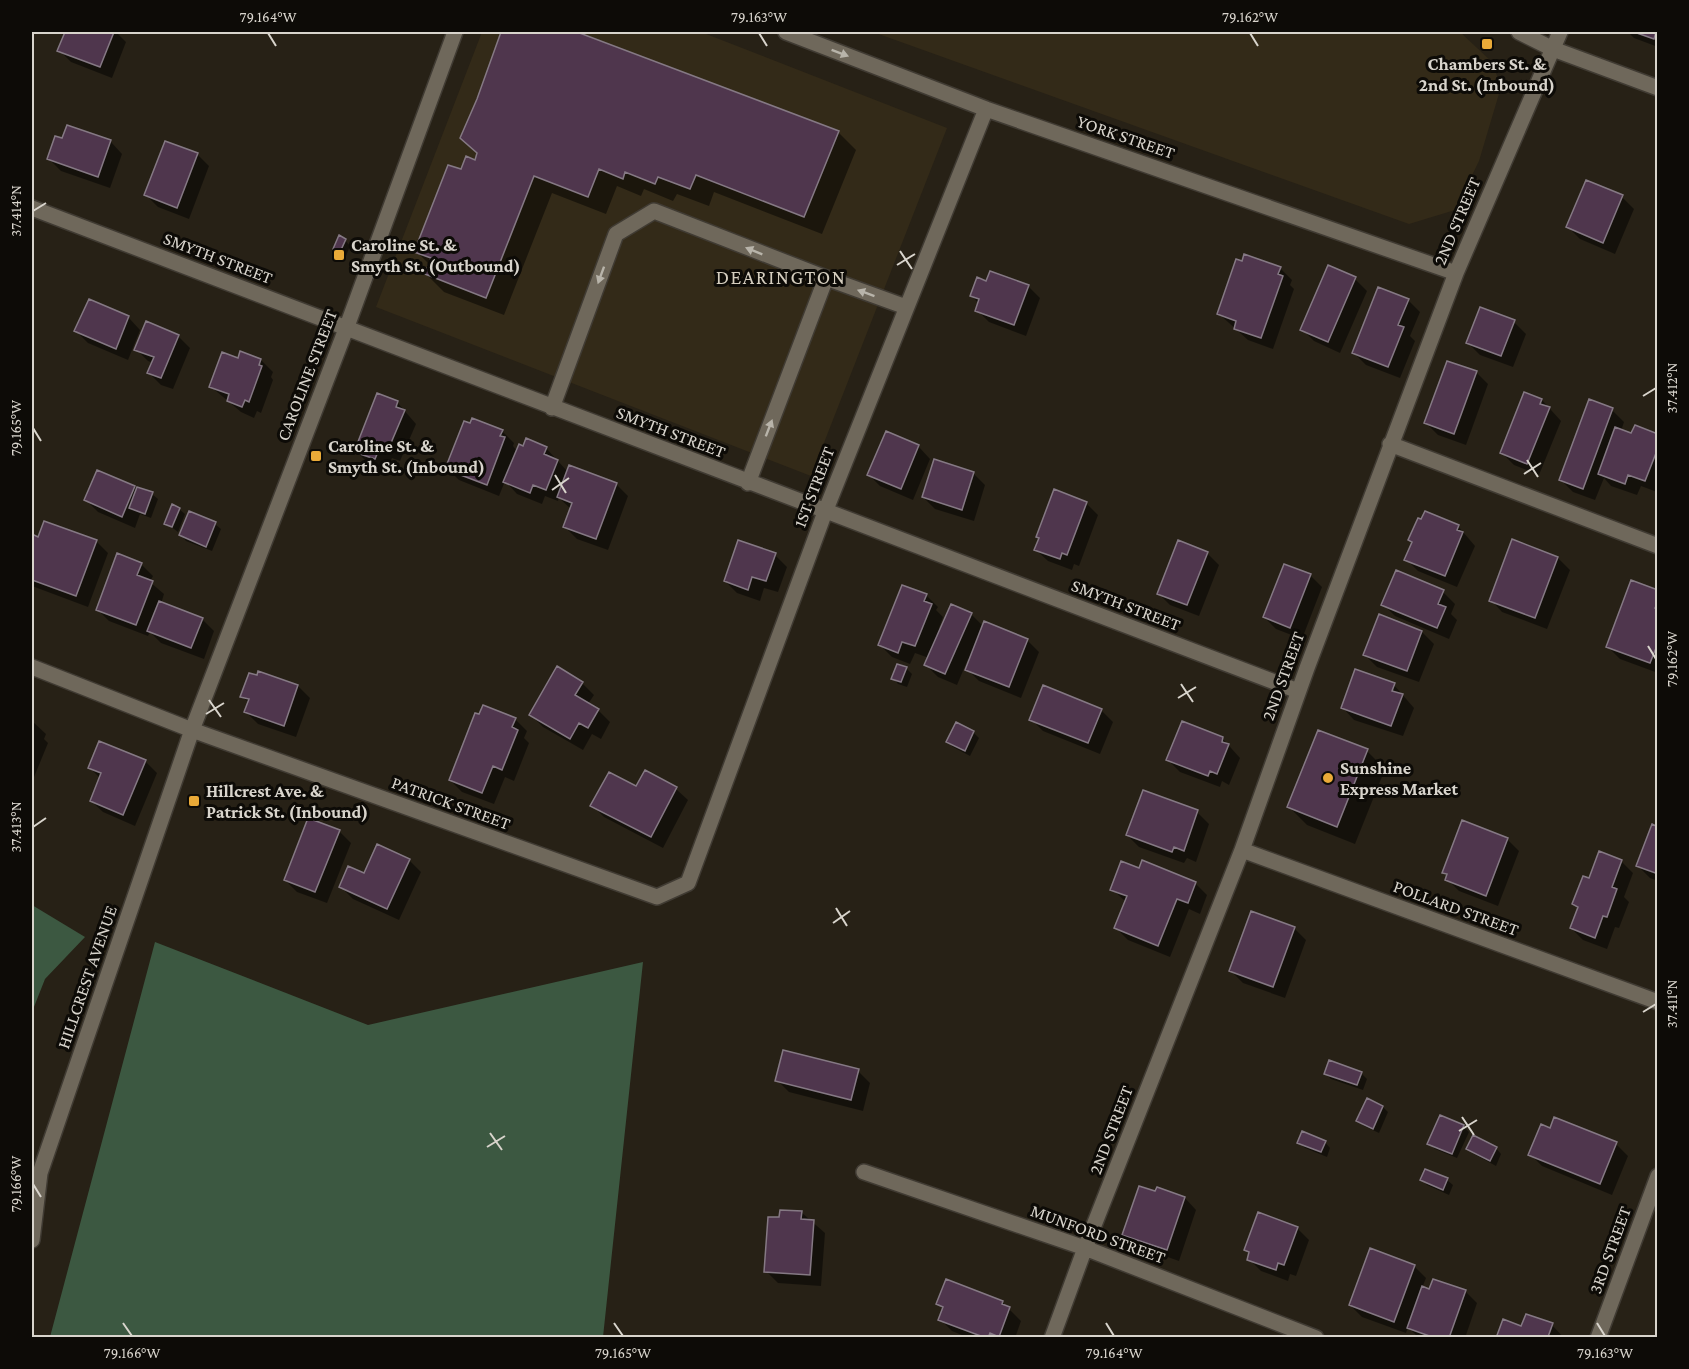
<svg xmlns="http://www.w3.org/2000/svg" width="1689" height="1369" font-family="'Crimson Pro',serif">
<rect width="100%" height="100%" fill="#272116"/>
<path fill="#332a18" d="M 482,32 L 701,32 L 947,128 L 811,476 L 376,307 Z
M 873,32 L 1460,32 L 1492,62 L 1501,87 L 1479,161 L 1455,210 L 1409,224 Z"/>
<path fill="#3c5841" d="M 32,905 L 85,937 L 45,979 L 32,1012 Z
M 155,942 L 368,1025 L 643,962 L 603,1337 L 50,1337 Z"/>
<path fill="#0007" d="M 66,32 L 116,32 L 126,42 L 112,78 L 71,62 L 59,50 Z
M 502,32 L 573,32 L 838,132 L 856,150 L 822,234 L 714,192 L 709,206 L 677,194 L 673,201 L 644,189 L 641,196 L 617,186 L 606,214 L 552,193 L 504,315 L 444,292 L 426,274 L 430,265 L 416,251 L 462,171 L 476,162 L 478,154 L 478,100 Z
M 1628,32 L 1658,32 L 1658,47 L 1634,38 Z
M 68,127 L 111,142 L 122,154 L 110,188 L 61,171 L 49,159 L 63,140 Z
M 197,154 L 209,166 L 189,219 L 158,207 L 146,195 Z
M 1622,197 L 1634,209 L 1615,254 L 1580,239 L 1568,227 Z
M 345,240 L 350,246 L 346,256 L 335,248 Z
M 1329,267 L 1355,279 L 1367,291 L 1340,353 L 1314,341 L 1302,329 Z
M 1280,268 L 1292,280 L 1290,285 L 1294,289 L 1273,349 L 1248,340 L 1219,314 Z
M 987,283 L 1028,286 L 1040,298 L 1026,336 L 989,322 L 977,310 L 979,304 L 971,295 Z
M 1408,300 L 1420,312 L 1410,336 L 1415,341 L 1400,378 L 1366,365 L 1354,353 Z
M 89,301 L 129,318 L 140,330 L 128,360 L 88,343 L 76,331 Z
M 1514,322 L 1526,334 L 1513,367 L 1480,355 L 1468,343 Z
M 178,336 L 190,348 L 173,389 L 161,385 L 149,373 L 153,363 L 148,361 L 136,349 Z
M 239,360 L 261,360 L 273,372 L 271,377 L 273,380 L 261,413 L 257,411 L 254,418 L 241,412 L 210,386 Z
M 1476,372 L 1488,384 L 1466,445 L 1438,435 L 1426,423 Z
M 1525,394 L 1542,400 L 1561,421 L 1539,475 L 1514,465 L 1502,453 Z
M 1590,401 L 1612,410 L 1624,422 L 1621,431 L 1632,435 L 1658,435 L 1658,498 L 1656,496 L 1657,492 L 1641,486 L 1637,495 L 1611,486 L 1604,478 L 1595,500 L 1573,492 L 1561,480 Z
M 397,402 L 416,424 L 400,461 L 392,458 L 387,470 L 368,463 L 356,451 Z
M 502,431 L 514,443 L 513,446 L 517,451 L 546,448 L 568,472 L 616,484 L 628,496 L 608,550 L 577,539 L 565,527 L 571,509 L 559,498 L 558,501 L 545,496 L 542,504 L 517,494 L 505,481 L 499,496 L 459,480 L 447,468 Z
M 886,433 L 919,447 L 930,459 L 913,500 L 880,486 L 868,474 Z
M 973,473 L 985,485 L 974,521 L 935,509 L 923,497 Z
M 134,487 L 138,490 L 138,489 L 152,494 L 158,499 L 151,518 L 140,514 L 135,528 L 98,512 L 86,500 Z
M 1086,503 L 1098,515 L 1079,566 L 1074,564 L 1072,570 L 1048,561 L 1036,550 L 1040,539 L 1038,537 Z
M 179,509 L 185,514 L 178,532 L 166,523 Z
M 215,524 L 221,529 L 212,551 L 186,541 L 181,535 Z
M 1458,526 L 1475,546 L 1457,587 L 1418,571 L 1406,559 L 1413,543 L 1410,540 Z
M 32,536 L 39,538 L 96,541 L 108,553 L 88,607 L 32,586 Z
M 1207,553 L 1219,565 L 1199,616 L 1170,605 L 1158,593 Z
M 775,555 L 787,567 L 778,592 L 764,588 L 760,601 L 737,593 L 725,581 Z
M 1558,558 L 1570,570 L 1547,629 L 1502,612 L 1491,600 Z
M 141,564 L 153,576 L 150,582 L 164,594 L 161,604 L 202,619 L 214,631 L 204,659 L 161,643 L 150,632 L 148,636 L 109,621 L 97,609 Z
M 1310,575 L 1322,587 L 1302,639 L 1276,629 L 1264,617 Z
M 1658,591 L 1658,673 L 1620,659 L 1608,647 Z
M 1443,592 L 1455,604 L 1451,614 L 1457,620 L 1449,639 L 1395,616 L 1383,604 Z
M 926,595 L 938,607 L 936,610 L 943,617 L 939,628 L 941,629 L 971,614 L 984,627 L 1027,640 L 1039,652 L 1021,698 L 979,681 L 967,669 L 971,660 L 968,659 L 957,685 L 938,677 L 926,665 L 929,658 L 915,653 L 910,664 L 892,657 L 880,645 Z
M 1380,616 L 1422,632 L 1434,644 L 1419,682 L 1377,667 L 1365,655 Z
M 898,666 L 907,669 L 912,674 L 907,687 L 898,684 L 893,678 Z
M 259,673 L 298,686 L 310,698 L 296,737 L 258,724 L 246,712 L 249,703 L 242,696 L 258,677 Z
M 582,683 L 594,695 L 588,704 L 598,710 L 610,722 L 601,739 L 592,734 L 583,750 L 543,727 L 531,715 Z
M 1394,685 L 1414,708 L 1403,736 L 1354,720 L 1343,708 Z
M 1101,710 L 1113,722 L 1100,754 L 1043,731 L 1031,719 Z
M 515,719 L 527,731 L 524,738 L 529,743 L 514,781 L 505,777 L 494,804 L 462,792 L 450,780 Z
M 32,721 L 46,734 L 44,739 L 48,743 L 32,782 Z
M 956,724 L 973,732 L 979,738 L 970,756 L 953,747 L 948,742 Z
M 1223,739 L 1240,758 L 1229,785 L 1222,781 L 1220,787 L 1180,772 L 1168,760 Z
M 1367,751 L 1385,769 L 1355,844 L 1307,825 L 1289,807 Z
M 145,761 L 157,773 L 135,826 L 103,812 L 91,801 L 100,778 L 90,768 Z
M 645,772 L 676,789 L 688,800 L 663,848 L 604,817 L 592,805 L 637,788 Z
M 1197,812 L 1209,824 L 1196,862 L 1187,858 L 1184,863 L 1139,847 L 1127,835 Z
M 1658,828 L 1658,881 L 1650,878 L 1638,866 Z
M 339,831 L 351,843 L 327,903 L 297,892 L 285,880 Z
M 1507,839 L 1519,851 L 1498,906 L 1459,891 L 1447,879 L 1448,876 L 1444,872 Z
M 409,860 L 421,872 L 399,920 L 353,899 L 341,887 L 364,875 Z
M 1621,861 L 1633,873 L 1624,897 L 1629,902 L 1619,928 L 1615,927 L 1607,949 L 1583,940 L 1571,928 L 1579,909 L 1574,904 L 1590,880 Z
M 1139,870 L 1195,883 L 1207,895 L 1200,914 L 1189,909 L 1170,957 L 1128,940 L 1116,928 L 1126,902 L 1112,889 Z
M 1294,928 L 1306,940 L 1285,998 L 1243,983 L 1231,971 Z
M 858,1071 L 870,1083 L 863,1111 L 789,1092 L 777,1080 Z
M 1361,1073 L 1367,1079 L 1363,1090 L 1331,1079 L 1326,1074 Z
M 1383,1107 L 1388,1112 L 1379,1133 L 1364,1126 L 1358,1120 Z
M 1463,1126 L 1469,1132 L 1457,1158 L 1435,1149 L 1429,1143 Z
M 1325,1142 L 1330,1148 L 1327,1157 L 1305,1148 L 1299,1143 Z
M 1616,1144 L 1628,1156 L 1612,1195 L 1542,1166 L 1530,1154 Z
M 1496,1148 L 1501,1154 L 1496,1166 L 1474,1154 L 1468,1149 Z
M 1422,1180 L 1447,1180 L 1453,1185 L 1449,1195 L 1427,1185 Z
M 1185,1198 L 1196,1210 L 1179,1261 L 1136,1246 L 1124,1234 Z
M 801,1212 L 825,1233 L 821,1286 L 778,1283 L 766,1271 L 781,1219 Z
M 1297,1228 L 1309,1240 L 1296,1276 L 1290,1274 L 1288,1281 L 1261,1271 L 1249,1259 L 1250,1255 L 1245,1250 Z
M 1414,1266 L 1426,1278 L 1422,1288 L 1430,1291 L 1465,1291 L 1477,1303 L 1465,1338 L 1419,1338 L 1408,1327 L 1406,1333 L 1362,1317 L 1350,1305 Z
M 1002,1302 L 1021,1321 L 1015,1338 L 969,1338 L 952,1331 L 940,1319 L 944,1310 L 938,1304 Z
M 1552,1325 L 1564,1338 L 1498,1338 L 1522,1328 Z"/>
<path fill="#4f364d" stroke="#857984" stroke-width="1.5" d="M 65,32 L 114,32 L 100,67 L 57,51 Z
M 501,32 L 577,32 L 839,131 L 804,217 L 696,175 L 690,189 L 658,177 L 655,184 L 625,172 L 623,179 L 599,169 L 588,197 L 534,176 L 486,298 L 425,274 L 431,258 L 414,252 L 448,165 L 461,169 L 466,156 L 475,160 L 477,153 L 460,138 L 477,99 Z
M 1634,32 L 1656,32 L 1654,39 Z
M 67,125 L 111,140 L 98,177 L 47,159 L 55,136 L 62,138 Z
M 165,141 L 198,153 L 177,208 L 144,195 Z
M 1586,180 L 1623,195 L 1603,243 L 1566,227 Z
M 339,235 L 346,239 L 340,252 L 333,249 Z
M 1244,254 L 1281,267 L 1278,274 L 1283,276 L 1261,338 L 1234,329 L 1236,321 L 1217,314 L 1236,259 L 1242,261 Z
M 1328,265 L 1356,277 L 1328,342 L 1300,330 Z
M 990,271 L 1029,285 L 1014,325 L 975,311 L 979,299 L 970,296 L 977,277 L 986,281 Z
M 1378,287 L 1409,299 L 1398,325 L 1404,327 L 1388,367 L 1352,353 Z
M 89,299 L 129,316 L 116,349 L 74,331 Z
M 1480,307 L 1515,320 L 1501,356 L 1466,343 Z
M 146,321 L 179,335 L 161,378 L 147,373 L 154,357 L 134,350 Z
M 240,351 L 261,359 L 259,365 L 262,366 L 249,402 L 245,400 L 242,407 L 227,401 L 229,394 L 209,387 L 222,352 L 238,358 Z
M 1447,361 L 1477,371 L 1454,434 L 1424,423 Z
M 1524,392 L 1542,399 L 1540,404 L 1550,407 L 1527,464 L 1500,453 Z
M 377,393 L 398,401 L 396,407 L 405,410 L 388,450 L 380,447 L 375,459 L 354,452 Z
M 1589,399 L 1613,408 L 1583,489 L 1559,480 Z
M 472,418 L 503,430 L 500,436 L 505,437 L 487,485 L 445,469 L 464,421 L 470,423 Z
M 1635,425 L 1658,434 L 1658,448 L 1645,481 L 1628,475 L 1625,484 L 1598,474 L 1615,427 L 1631,433 Z
M 886,431 L 919,445 L 901,489 L 867,475 Z
M 526,438 L 547,447 L 544,454 L 558,460 L 546,490 L 533,485 L 530,493 L 503,482 L 519,444 L 523,446 Z
M 934,459 L 974,472 L 962,510 L 922,497 Z
M 569,465 L 617,483 L 596,539 L 563,527 L 572,503 L 557,497 Z
M 97,470 L 135,486 L 122,517 L 84,500 Z
M 137,487 L 153,492 L 145,514 L 129,508 Z
M 1054,489 L 1087,502 L 1067,555 L 1062,553 L 1060,559 L 1034,550 L 1039,538 L 1036,537 Z
M 172,504 L 180,508 L 172,527 L 164,524 Z
M 189,511 L 216,522 L 206,547 L 179,535 Z
M 1425,511 L 1459,525 L 1457,530 L 1463,532 L 1445,576 L 1404,560 L 1412,542 L 1408,540 L 1418,518 L 1421,519 Z
M 44,521 L 97,540 L 76,596 L 32,580 L 32,534 L 38,537 Z
M 1512,539 L 1558,557 L 1535,618 L 1489,601 Z
M 738,540 L 776,553 L 766,581 L 752,577 L 748,590 L 724,581 Z
M 1178,540 L 1208,552 L 1187,605 L 1157,594 Z
M 117,553 L 142,563 L 137,575 L 153,581 L 136,625 L 96,610 Z
M 1284,564 L 1311,574 L 1290,628 L 1263,617 Z
M 1396,570 L 1444,590 L 1438,604 L 1446,607 L 1437,628 L 1381,605 Z
M 1631,580 L 1658,590 L 1658,602 L 1655,608 L 1658,609 L 1658,643 L 1650,663 L 1606,647 Z
M 902,585 L 927,594 L 924,601 L 932,604 L 915,646 L 902,642 L 898,653 L 878,645 Z
M 159,601 L 203,618 L 191,648 L 147,631 Z
M 951,604 L 972,613 L 945,674 L 924,665 Z
M 1379,614 L 1422,631 L 1407,671 L 1363,655 Z
M 984,621 L 1028,639 L 1009,687 L 965,670 Z
M 897,664 L 907,667 L 901,682 L 891,679 Z
M 557,666 L 583,682 L 575,695 L 599,709 L 588,728 L 579,723 L 570,739 L 529,715 Z
M 1355,669 L 1395,683 L 1392,691 L 1403,694 L 1391,726 L 1341,708 Z
M 258,671 L 298,685 L 284,726 L 244,712 L 249,699 L 240,697 L 249,673 L 257,675 Z
M 1043,685 L 1102,709 L 1088,743 L 1029,720 Z
M 483,705 L 516,718 L 512,727 L 518,730 L 502,770 L 493,766 L 482,793 L 449,780 L 475,713 L 479,714 Z
M 1182,721 L 1223,737 L 1222,742 L 1229,744 L 1217,774 L 1210,771 L 1208,776 L 1166,760 Z
M 956,722 L 974,731 L 965,751 L 946,742 Z
M 1318,730 L 1368,749 L 1337,827 L 1287,807 Z
M 99,741 L 146,760 L 123,815 L 90,801 L 101,773 L 88,768 Z
M 645,770 L 677,787 L 651,837 L 590,806 L 609,772 L 636,786 Z
M 1143,790 L 1198,810 L 1184,851 L 1174,847 L 1172,852 L 1126,835 Z
M 308,818 L 340,830 L 315,892 L 284,880 Z
M 1462,820 L 1508,838 L 1486,896 L 1445,880 L 1447,874 L 1442,873 Z
M 1652,824 L 1658,827 L 1658,874 L 1636,866 Z
M 377,844 L 410,859 L 387,909 L 339,887 L 348,866 L 364,873 Z
M 1599,851 L 1622,860 L 1612,887 L 1617,889 L 1607,917 L 1603,916 L 1595,938 L 1570,928 L 1578,907 L 1572,904 L 1583,876 L 1589,878 Z
M 1142,860 L 1196,882 L 1188,903 L 1177,899 L 1158,946 L 1114,928 L 1127,896 L 1110,890 L 1121,861 L 1139,868 Z
M 1251,911 L 1295,927 L 1273,987 L 1229,971 Z
M 783,1050 L 859,1069 L 851,1100 L 775,1081 Z
M 1329,1060 L 1362,1072 L 1357,1085 L 1324,1074 Z
M 1367,1098 L 1383,1106 L 1373,1129 L 1356,1121 Z
M 1440,1115 L 1464,1125 L 1452,1154 L 1427,1144 Z
M 1554,1117 L 1617,1142 L 1600,1184 L 1528,1155 L 1541,1124 L 1550,1128 Z
M 1302,1131 L 1326,1141 L 1321,1152 L 1297,1143 Z
M 1473,1135 L 1497,1147 L 1490,1161 L 1466,1149 Z
M 1425,1169 L 1448,1178 L 1443,1190 L 1420,1180 Z
M 1139,1186 L 1155,1191 L 1157,1187 L 1185,1197 L 1167,1250 L 1122,1235 Z
M 780,1210 L 802,1211 L 801,1219 L 814,1220 L 810,1275 L 764,1272 L 768,1217 L 779,1217 Z
M 1258,1212 L 1298,1227 L 1284,1265 L 1278,1263 L 1276,1270 L 1247,1260 L 1249,1252 L 1244,1250 Z
M 1370,1248 L 1415,1265 L 1394,1322 L 1349,1305 Z
M 946,1279 L 1003,1301 L 1002,1304 L 1010,1307 L 999,1337 L 990,1333 L 988,1338 L 986,1338 L 938,1320 L 943,1307 L 936,1304 Z
M 1433,1279 L 1466,1290 L 1449,1338 L 1435,1338 L 1407,1328 L 1422,1286 L 1429,1289 Z
M 1526,1314 L 1553,1323 L 1548,1337 L 1550,1338 L 1496,1338 L 1503,1319 L 1521,1326 Z"/>
<g fill="none" stroke-linecap="round" stroke-linejoin="round">
<g stroke="#403b33" stroke-width="18">
<path id="minor" d="M 786,32 L 986,109 L 1456,273
M 1519,32 L 1553,49 L 1658,88
M 32,208 L 1298,691
M 826,278 L 906,307
M 552,408 L 616,234 L 654,211 L 826,278 L 748,483
M 1390,444 L 1658,546
M 32,667 L 192,730 L 657,897 L 688,883 L 825,512 L 986,109
M 1242,850 L 1658,1002
M 864,1172 L 1085,1248 L 1316,1338
M 32,1240 L 40,1173 L 192,730 L 346,329 L 455,32
M 1052,1338 L 1085,1248 L 1242,850 L 1307,668 L 1456,273 L 1560,32
M 1598,1338 L 1658,1176"/>
</g>
<use href="#minor" stroke="#6f685b" stroke-width="15"/>
</g>
<defs><path id="oneway-solid" d="M-6-.8H1V-3.2L6.5 0L1 3.2V.8H-6Z" transform="scale(1.5)"/></defs>
<g fill="#b8b4aa">
<use href="#oneway-solid" transform="translate(840 53) rotate(21)"/>
<use href="#oneway-solid" transform="translate(754 251) rotate(-158)"/>
<use href="#oneway-solid" transform="translate(601 275) rotate(110)"/>
<use href="#oneway-solid" transform="translate(866 293) rotate(-160)"/>
<use href="#oneway-solid" transform="translate(769 428) rotate(-69)"/>
</g>
<path fill="none" stroke="#d8d4cc" stroke-width="2" d="M 268,33 L 276,46M 759,33 L 767,46M 1250,33 L 1258,46M 33,211 L 46,203M 900,251 L 912,269M 897,265 L 915,254M 1643,396 L 1656,388M 33,428 L 41,441M 1527,460 L 1538,477M 1524,474 L 1541,463M 555,475 L 566,493M 552,490 L 569,478M 1648,646 L 1656,659M 1181,684 L 1193,702M 1178,698 L 1196,687M 209,700 L 221,717M 206,714 L 224,703M 33,827 L 46,818M 836,908 L 847,926M 833,923 L 850,911M 1643,1012 L 1656,1004M 1462,1117 L 1474,1135M 1459,1131 L 1477,1120M 490,1133 L 502,1150M 487,1147 L 505,1136M 33,1184 L 41,1197M 123,1323 L 132,1336M 614,1323 L 623,1336M 1106,1323 L 1114,1336M 1597,1323 L 1605,1336"/>
<g fill="#eaaa38" stroke="#0d0b07" stroke-width="2">
<rect x="1481" y="38" width="12" height="12" rx="3"/>
<rect x="333" y="249" width="12" height="12" rx="3"/>
<rect x="310" y="450" width="12" height="12" rx="3"/>
<circle cx="1328" cy="778" r="6"/>
<rect x="188" y="795" width="12" height="12" rx="3"/>
</g>
<g text-anchor="middle" stroke-width="6" stroke-linejoin="round" paint-order="stroke">
<g font-size="18" font-weight="bold" fill="#d8d4cc" stroke="#0d0b07" text-anchor="start">
<text x="1487" y="70" text-anchor="middle">Chambers St. &amp;<tspan x="1487" dy="21">2nd St. (Inbound)</tspan></text>
<text x="351" y="251">Caroline St. &amp;<tspan x="351" dy="21">Smyth St. (Outbound)</tspan></text>
<text x="328" y="452">Caroline St. &amp;<tspan x="328" dy="21">Smyth St. (Inbound)</tspan></text>
<text x="1340" y="774">Sunshine<tspan x="1340" dy="21">Express Market</tspan></text>
<text x="206" y="797">Hillcrest Ave. &amp;<tspan x="206" dy="21">Patrick St. (Inbound)</tspan></text>
</g>
<g font-size="18" fill="#d8d4cc" stroke="#0d0b07">
<text transform="translate(1126 137) rotate(19)" y="6">YORK STREET</text>
<text transform="translate(1457 221) rotate(-67)" y="6">2ND STREET</text>
<text transform="translate(218 258) rotate(21)" y="6">SMYTH STREET</text>
<text transform="translate(307 375) rotate(-69)" y="6">CAROLINE STREET</text>
<text transform="translate(671 432) rotate(21)" y="6">SMYTH STREET</text>
<text transform="translate(814 487) rotate(-69)" y="6">1ST STREET</text>
<text transform="translate(1126 605) rotate(21)" y="6">SMYTH STREET</text>
<text transform="translate(1283 676) rotate(-70)" y="6">2ND STREET</text>
<text transform="translate(451 803) rotate(20)" y="6">PATRICK STREET</text>
<text transform="translate(1456 908) rotate(20)" y="6">POLLARD STREET</text>
<text transform="translate(87 977) rotate(-71)" y="6">HILLCREST AVENUE</text>
<text transform="translate(1111 1130) rotate(-69)" y="6">2ND STREET</text>
<text transform="translate(1098 1234) rotate(20)" y="6">MUNFORD STREET</text>
<text transform="translate(1610 1250) rotate(-70)" y="6">3RD STREET</text>
</g>
<g font-size="20" letter-spacing="1.5" fill="#d5cebf" stroke="#0d0b07">
<text x="781" y="284">DEARINGTON</text>
</g>
</g>
<rect width="1689" height="1369" fill="none" stroke="#0d0b07" stroke-width="66"/>
<rect x="33" y="33" width="1623" height="1303" fill="none" stroke="#d8d4cc" stroke-width="2"/>
<g font-size="15" text-anchor="middle" fill="#d8d4cc">
<text x="268" y="22">79.164°W</text>
<text x="759" y="22">79.163°W</text>
<text x="1250" y="22">79.162°W</text>
<text transform="translate(16 211) rotate(-90)" y="5">37.414°N</text>
<text transform="translate(1672 388) rotate(-90)" y="5">37.412°N</text>
<text transform="translate(16 428) rotate(-90)" y="5">79.165°W</text>
<text transform="translate(1672 659) rotate(-90)" y="5">79.162°W</text>
<text transform="translate(16 827) rotate(-90)" y="5">37.413°N</text>
<text transform="translate(1672 1004) rotate(-90)" y="5">37.411°N</text>
<text transform="translate(16 1184) rotate(-90)" y="5">79.166°W</text>
<text x="132" y="1358">79.166°W</text>
<text x="623" y="1358">79.165°W</text>
<text x="1114" y="1358">79.164°W</text>
<text x="1605" y="1358">79.163°W</text>
</g>
</svg>
